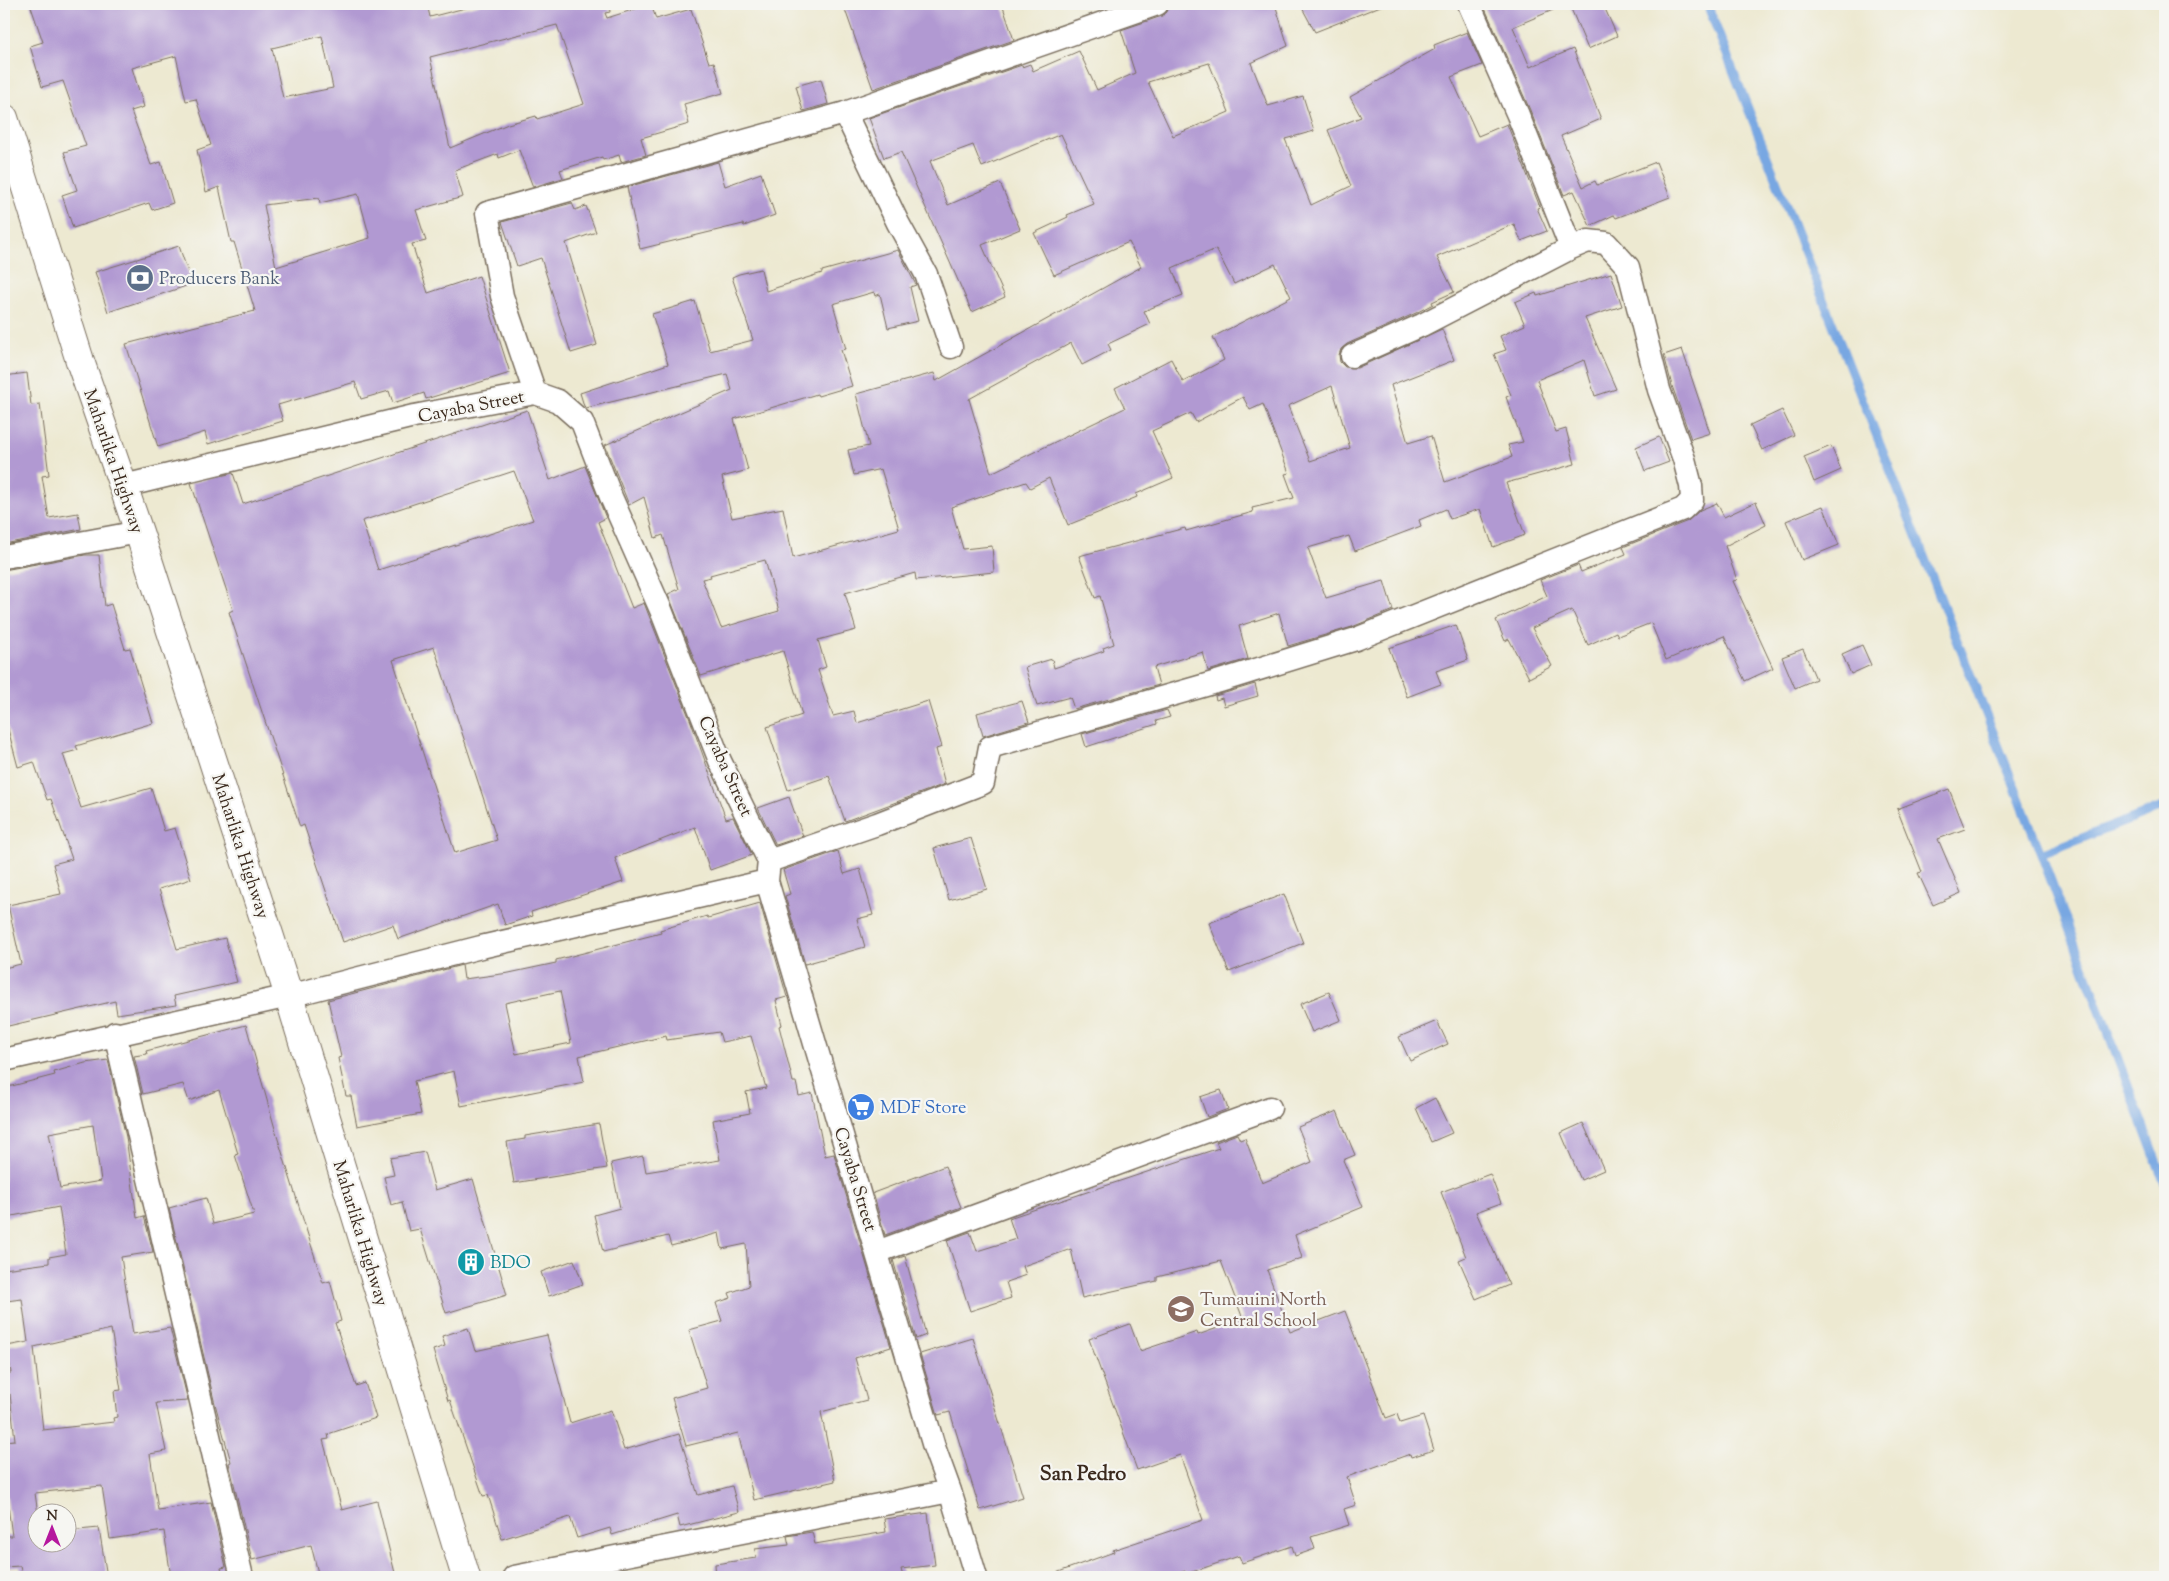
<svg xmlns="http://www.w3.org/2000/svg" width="2169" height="1581" font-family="'Sorts Mill Goudy',serif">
<rect width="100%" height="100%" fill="#f6f6f2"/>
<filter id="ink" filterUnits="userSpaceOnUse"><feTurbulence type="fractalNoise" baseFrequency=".02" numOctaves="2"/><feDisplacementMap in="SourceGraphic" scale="10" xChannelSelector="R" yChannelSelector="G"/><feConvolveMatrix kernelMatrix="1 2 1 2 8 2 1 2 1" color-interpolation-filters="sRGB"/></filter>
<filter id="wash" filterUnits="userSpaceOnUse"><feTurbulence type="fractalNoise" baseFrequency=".0096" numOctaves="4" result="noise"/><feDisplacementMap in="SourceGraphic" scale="20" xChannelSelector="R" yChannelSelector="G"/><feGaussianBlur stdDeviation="1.12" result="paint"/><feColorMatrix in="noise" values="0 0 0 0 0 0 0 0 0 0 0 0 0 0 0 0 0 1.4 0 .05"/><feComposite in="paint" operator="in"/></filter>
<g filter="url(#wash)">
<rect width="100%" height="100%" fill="#ede9d1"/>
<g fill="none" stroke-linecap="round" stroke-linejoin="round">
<path stroke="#78a7e2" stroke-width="9" d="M 1707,4 L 2041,854 L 2165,1184
M 2041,854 L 2165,806"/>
</g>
<g id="blocks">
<path fill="#b199d2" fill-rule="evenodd" d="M 30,4 L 427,4 L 430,17 L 481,4 L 609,4 L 610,12 L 605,13 L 607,18 L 651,4 L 656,19 L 691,9 L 709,63 L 714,62 L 723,93 L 684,104 L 689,124 L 641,138 L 646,155 L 621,162 L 619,155 L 603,160 L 602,157 L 560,170 L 563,178 L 533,187 L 519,150 L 499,158 L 498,154 L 455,170 L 463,197 L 416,210 L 426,241 L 412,244 L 428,293 L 479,276 L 510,373 L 426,399 L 424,393 L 393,403 L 389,391 L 361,399 L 355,382 L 278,405 L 283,421 L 208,444 L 205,432 L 158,447 L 126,344 L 255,311 L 234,242 L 231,242 L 219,187 L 206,192 L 197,150 L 211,145 L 196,99 L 186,101 L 176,56 L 132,68 L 144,107 L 131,111 L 151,165 L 161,162 L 173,203 L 152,210 L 149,203 L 73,228 L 62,195 L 77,190 L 64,152 L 86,146 L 63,81 L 42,87 L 30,46 L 43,42 ZM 557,25 L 584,104 L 537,119 L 536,116 L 508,124 L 450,148 L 430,57 ZM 322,36 L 333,88 L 283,98 L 272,48 ZM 358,194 L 370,238 L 276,267 L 264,205 L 319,198 L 320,203 Z
M 843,4 L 1002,4 L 1014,40 L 873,89 Z
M 1170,4 L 1275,4 L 1288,46 L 1251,63 L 1268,106 L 1303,96 L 1314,131 L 1285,139 L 1311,205 L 1351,186 L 1328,130 L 1361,117 L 1350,97 L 1435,49 L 1434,45 L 1467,32 L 1482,65 L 1451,77 L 1478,136 L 1507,124 L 1540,207 L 1537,208 L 1547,231 L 1521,241 L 1514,224 L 1437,257 L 1454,292 L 1432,302 L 1433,304 L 1416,313 L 1347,344 L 1341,349 L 1339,355 L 1340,362 L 1345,367 L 1357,368 L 1442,329 L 1454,360 L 1391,385 L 1408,443 L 1431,436 L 1445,482 L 1512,457 L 1508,445 L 1523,442 L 1506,397 L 1511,395 L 1494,354 L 1506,350 L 1500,336 L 1525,325 L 1515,302 L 1536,293 L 1537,296 L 1611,273 L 1622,306 L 1585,318 L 1616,389 L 1595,396 L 1584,360 L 1537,380 L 1556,432 L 1566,429 L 1575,464 L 1506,483 L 1525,535 L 1493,547 L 1480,509 L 1450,519 L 1446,509 L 1419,520 L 1421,526 L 1355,551 L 1349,536 L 1308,548 L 1326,598 L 1384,581 L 1393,610 L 1352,627 L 1288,646 L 1279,613 L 1239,626 L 1248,659 L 1208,671 L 1203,652 L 1154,667 L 1159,685 L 1074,709 L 1070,697 L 1037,706 L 1025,667 L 1052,659 L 1054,668 L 1104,651 L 1103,648 L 1114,644 L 1100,596 L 1095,598 L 1079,556 L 1185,528 L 1186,531 L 1253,512 L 1252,508 L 1294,498 L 1285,474 L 1289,473 L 1263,404 L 1250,410 L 1243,397 L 1196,422 L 1191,413 L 1152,431 L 1173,478 L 1136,494 L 1137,497 L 1068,525 L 1049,478 L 1030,488 L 1026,482 L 951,507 L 963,549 L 992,546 L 994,572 L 916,580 L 915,573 L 845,593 L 856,630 L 818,640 L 826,667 L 818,670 L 833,716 L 854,711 L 857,723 L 928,701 L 942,747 L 936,749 L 945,784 L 845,821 L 829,776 L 788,790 L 767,727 L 802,715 L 783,651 L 701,676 L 668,594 L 679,589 L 663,535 L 655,538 L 644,497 L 629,505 L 605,445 L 732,390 L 727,374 L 586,408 L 584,406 L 580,393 L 668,364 L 652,314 L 695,301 L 710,351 L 753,340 L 732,277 L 739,274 L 761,269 L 766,291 L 822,273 L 822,271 L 898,250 L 916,285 L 910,287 L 918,321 L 888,328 L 880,294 L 875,296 L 874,292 L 833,304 L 846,349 L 841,350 L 852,386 L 818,396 L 817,394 L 734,419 L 748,470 L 722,477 L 732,518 L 783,508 L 793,558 L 899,529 L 881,469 L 854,475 L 848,450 L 869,446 L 856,394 L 934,373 L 936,381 L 1141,267 L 1129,242 L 1054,275 L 1034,233 L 1068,217 L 1067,215 L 1094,204 L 1061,134 L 982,167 L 973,145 L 930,161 L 948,205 L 1000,183 L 1020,229 L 982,245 L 1005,297 L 972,312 L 901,152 L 884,158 L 869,118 L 1022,65 L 1022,67 L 1030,64 L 1033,71 L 1079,51 L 1097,90 L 1135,73 L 1121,30 L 1162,16 L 1167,12 ZM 1209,63 L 1229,112 L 1173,136 L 1148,82 ZM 1216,249 L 1234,284 L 1275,264 L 1291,297 L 1213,337 L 1224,360 L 1183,382 L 1171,359 L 1115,388 L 1125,408 L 991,473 L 969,399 L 1071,343 L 1082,365 L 1111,350 L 1108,344 L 1150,324 L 1144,311 L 1183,295 L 1172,268 ZM 1332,386 L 1350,448 L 1310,461 L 1288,406 ZM 765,560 L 779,611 L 721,628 L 702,579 L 711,577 L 710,575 Z
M 1300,4 L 1382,4 L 1383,5 L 1315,32 Z
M 1483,4 L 1567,4 L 1513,27 L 1530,67 L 1573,49 L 1601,119 L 1561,136 L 1583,187 L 1595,181 L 1597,185 L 1656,162 L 1670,197 L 1616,218 L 1614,215 L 1590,226 L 1574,191 L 1564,195 L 1530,110 Z
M 1569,4 L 1603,4 L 1617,36 L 1588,49 Z
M 821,79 L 828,104 L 803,111 L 796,86 Z
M 718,162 L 725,186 L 761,173 L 775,215 L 744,226 L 743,224 L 640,249 L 627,187 Z
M 572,203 L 575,210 L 586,206 L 596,232 L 566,243 L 597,345 L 571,353 L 541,258 L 517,266 L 502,222 Z
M 179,246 L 192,284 L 108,312 L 95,272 Z
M 1682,349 L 1710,433 L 1691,439 L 1672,386 L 1664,355 Z
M 27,373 L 31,405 L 40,404 L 49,475 L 42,476 L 49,518 L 78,513 L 81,529 L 4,544 L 4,376 Z
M 527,410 L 550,480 L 585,466 L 606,518 L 598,522 L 632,608 L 644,603 L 691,722 L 726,819 L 733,817 L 752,855 L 710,870 L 695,827 L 615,858 L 623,882 L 531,912 L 532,916 L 505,925 L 498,904 L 398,939 L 393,925 L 343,942 L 304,825 L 300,827 L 229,612 L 233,610 L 191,483 L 233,473 L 243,504 ZM 514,471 L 533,520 L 378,570 L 362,521 ZM 434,647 L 497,840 L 455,853 L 393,660 Z
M 1782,410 L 1794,435 L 1762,450 L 1750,425 Z
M 1659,437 L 1669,462 L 1645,471 L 1636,447 Z
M 1831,446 L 1841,470 L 1814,482 L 1804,457 Z
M 1756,502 L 1766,525 L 1725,546 L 1737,580 L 1733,581 L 1773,668 L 1745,681 L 1724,636 L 1666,660 L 1651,623 L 1618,636 L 1616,632 L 1588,645 L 1572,610 L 1532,628 L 1552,666 L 1529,678 L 1509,639 L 1505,641 L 1496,620 L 1547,596 L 1540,580 L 1578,565 L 1581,572 L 1626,554 L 1623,547 L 1688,521 L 1700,510 L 1717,503 L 1724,517 Z
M 1823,506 L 1839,545 L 1802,560 L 1786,521 Z
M 85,555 L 99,555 L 105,606 L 111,604 L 125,649 L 130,648 L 153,723 L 76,746 L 78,750 L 63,754 L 81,808 L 151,788 L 164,831 L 175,828 L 191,879 L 159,889 L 177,949 L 225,938 L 237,982 L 174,996 L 176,1005 L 117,1014 L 115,1001 L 4,1027 L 4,968 L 21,964 L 8,905 L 61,894 L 53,864 L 72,859 L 51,799 L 47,800 L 34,762 L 18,767 L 4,714 L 4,570 Z
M 1456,625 L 1468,660 L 1436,671 L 1441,684 L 1407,697 L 1389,648 Z
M 1862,645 L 1871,665 L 1851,674 L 1842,654 Z
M 1803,649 L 1816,679 L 1795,688 L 1782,657 Z
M 1255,684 L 1258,696 L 1224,706 L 1222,698 L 1216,700 L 1215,696 Z
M 1022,701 L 1029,722 L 983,736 L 977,713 Z
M 1167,710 L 1170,717 L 1156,721 L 1157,724 L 1086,747 L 1082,734 Z
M 1949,789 L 1965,829 L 1938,839 L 1961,893 L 1933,905 L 1918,873 L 1922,872 L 1897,809 Z
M 789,797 L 803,836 L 776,845 L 758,808 Z
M 971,838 L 987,889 L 949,900 L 934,848 Z
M 838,851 L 844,874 L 860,869 L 873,915 L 857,919 L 865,947 L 805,964 L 785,896 L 790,894 L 783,870 Z
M 1284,894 L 1303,943 L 1229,972 L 1209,923 Z
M 760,903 L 787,997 L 776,1000 L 782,1025 L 779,1026 L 793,1082 L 796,1082 L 799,1096 L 812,1093 L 825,1156 L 834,1154 L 891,1347 L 855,1358 L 867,1400 L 821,1412 L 835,1481 L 754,1500 L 738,1433 L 686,1446 L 672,1398 L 707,1388 L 689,1330 L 722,1321 L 716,1303 L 731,1298 L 729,1293 L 749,1286 L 746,1244 L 722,1249 L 719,1233 L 671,1246 L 668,1236 L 603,1252 L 594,1215 L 620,1208 L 611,1163 L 643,1156 L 646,1172 L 720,1160 L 713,1120 L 750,1113 L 746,1092 L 766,1088 L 751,1036 L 722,1042 L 719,1032 L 667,1040 L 666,1036 L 579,1056 L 584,1082 L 461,1106 L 454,1071 L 414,1081 L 421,1114 L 357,1126 L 351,1096 L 346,1096 L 338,1058 L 341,1057 L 328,1000 L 462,965 L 464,979 L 509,973 L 556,963 L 556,960 L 661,933 L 660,930 L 707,916 L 708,918 ZM 560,991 L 571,1043 L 516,1054 L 505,1003 Z
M 1329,992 L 1341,1020 L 1312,1032 L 1300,1004 Z
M 1437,1021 L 1448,1044 L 1410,1061 L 1399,1037 Z
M 246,1025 L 277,1136 L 323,1283 L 330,1281 L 341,1321 L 335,1323 L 356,1386 L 365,1383 L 376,1418 L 328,1434 L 329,1439 L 323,1440 L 342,1510 L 377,1501 L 396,1577 L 319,1577 L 311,1545 L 252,1560 L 229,1463 L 231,1462 L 214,1400 L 169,1208 L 206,1198 L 213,1224 L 254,1214 L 235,1155 L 238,1154 L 219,1090 L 189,1101 L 183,1084 L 143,1094 L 134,1056 L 147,1054 L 146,1051 Z
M 108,1060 L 126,1137 L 137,1218 L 144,1216 L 153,1252 L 121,1257 L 133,1334 L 170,1328 L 188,1401 L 156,1403 L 166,1451 L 150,1454 L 158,1510 L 211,1502 L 226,1567 L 221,1568 L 223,1577 L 171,1577 L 164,1531 L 110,1539 L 102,1486 L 35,1493 L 38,1514 L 38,1544 L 68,1544 L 68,1531 L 99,1528 L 107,1577 L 22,1577 L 20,1566 L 4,1567 L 4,1536 L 12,1536 L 4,1475 L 4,1441 L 15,1440 L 10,1394 L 4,1395 L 4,1373 L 11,1373 L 7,1346 L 28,1342 L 22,1299 L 6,1301 L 4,1269 L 49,1263 L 49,1257 L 66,1254 L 59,1207 L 7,1217 L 4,1202 L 4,1088 L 55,1075 L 54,1072 L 85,1063 ZM 93,1125 L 101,1181 L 60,1188 L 49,1133 ZM 111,1329 L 121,1390 L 114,1391 L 117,1417 L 113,1418 L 114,1422 L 43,1430 L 34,1347 Z
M 1221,1090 L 1228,1109 L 1207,1117 L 1200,1097 Z
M 1435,1098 L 1452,1133 L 1431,1142 L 1416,1108 Z
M 1337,1111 L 1355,1155 L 1343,1160 L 1363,1207 L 1295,1235 L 1302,1258 L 1267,1270 L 1290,1332 L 1345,1311 L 1386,1418 L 1397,1414 L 1400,1423 L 1423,1416 L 1434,1450 L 1411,1457 L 1410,1454 L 1347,1477 L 1356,1505 L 1344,1509 L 1349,1525 L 1311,1537 L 1315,1549 L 1295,1556 L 1292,1546 L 1242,1563 L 1239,1556 L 1186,1574 L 1185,1571 L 1168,1577 L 1053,1577 L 1053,1574 L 1114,1552 L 1113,1550 L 1203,1520 L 1180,1455 L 1137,1470 L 1089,1339 L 1130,1324 L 1140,1351 L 1197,1332 L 1198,1335 L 1243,1319 L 1221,1261 L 1157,1277 L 1157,1281 L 1082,1298 L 1071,1249 L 1023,1266 L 1026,1275 L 1006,1282 L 1011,1298 L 970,1311 L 947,1240 L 970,1232 L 977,1251 L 1016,1239 L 1009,1218 L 1219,1148 L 1216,1142 L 1237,1134 L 1240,1140 L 1245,1138 L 1262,1183 L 1312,1162 L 1298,1127 Z
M 1583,1123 L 1604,1170 L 1581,1180 L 1561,1133 Z
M 599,1124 L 607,1168 L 514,1183 L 507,1142 L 525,1139 L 525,1136 Z
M 425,1152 L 435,1190 L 473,1179 L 507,1295 L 446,1313 L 420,1229 L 409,1231 L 402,1202 L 391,1205 L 384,1177 L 394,1175 L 390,1158 Z
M 945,1166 L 961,1207 L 885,1235 L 873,1193 Z
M 1490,1174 L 1501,1203 L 1476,1212 L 1509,1285 L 1476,1299 L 1459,1260 L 1466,1257 L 1441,1192 Z
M 905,1256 L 926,1335 L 916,1339 L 893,1260 Z
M 574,1260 L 583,1284 L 549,1296 L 541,1272 Z
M 468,1328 L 475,1351 L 547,1335 L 570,1423 L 611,1410 L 624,1450 L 679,1434 L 698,1495 L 732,1486 L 739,1512 L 680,1527 L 677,1515 L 612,1535 L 610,1528 L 577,1538 L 570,1517 L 502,1539 L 488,1495 L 483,1496 L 450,1400 L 448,1401 L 433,1350 L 445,1346 L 442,1336 Z
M 973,1338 L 1023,1497 L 980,1510 L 950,1412 L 938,1415 L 920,1354 Z
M 928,1513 L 935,1565 L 901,1569 L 903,1577 L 716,1577 L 715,1564 L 756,1558 L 755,1549 L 789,1545 L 787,1536 L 812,1532 L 815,1544 L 886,1532 L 884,1519 Z"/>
</g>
</g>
<g filter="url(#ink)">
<use href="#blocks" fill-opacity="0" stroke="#796d5d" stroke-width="1"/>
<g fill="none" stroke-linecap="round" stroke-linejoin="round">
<g stroke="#796d5d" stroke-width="25">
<path id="minor" d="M 1469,4 L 1518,115 L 1571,248
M 845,113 L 898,223 L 926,274 L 951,347
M 535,393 L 502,296 L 487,213 L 845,113 L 1157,4
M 124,486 L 414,416 L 535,393 L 558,401 L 582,422 L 611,497 L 661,610 L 720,761 L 769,861 L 767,881 L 934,1447 L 950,1491 L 976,1577
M 4,557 L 139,532
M 769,861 L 877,824 L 983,783 L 990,747 L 1220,681 L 1356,639 L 1683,509 L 1692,500 L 1691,486 L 1684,459 L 1659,390 L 1628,267 L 1606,243 L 1588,241 L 1571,248 L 1422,325 L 1352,356
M 115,1033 L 242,1577
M 4,1060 L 289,996 L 481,947 L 767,881
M 877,1252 L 1270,1108
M 514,1577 L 950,1491"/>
</g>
<g stroke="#796d5d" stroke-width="30">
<path id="primary" d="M 4,118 L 80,361 L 139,532 L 289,996 L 466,1577"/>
</g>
<use href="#minor" stroke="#fff" stroke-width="22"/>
<use href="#primary" stroke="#fff" stroke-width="28"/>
</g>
</g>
<defs>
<g id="bank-disc" transform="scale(1.4375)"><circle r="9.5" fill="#5c6f8a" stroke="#f6f6f2"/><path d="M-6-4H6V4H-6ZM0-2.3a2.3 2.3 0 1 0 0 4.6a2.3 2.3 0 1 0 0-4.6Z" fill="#fff"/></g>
<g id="supermarket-disc" transform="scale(1.4375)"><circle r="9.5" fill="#3f7fe0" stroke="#f6f6f2"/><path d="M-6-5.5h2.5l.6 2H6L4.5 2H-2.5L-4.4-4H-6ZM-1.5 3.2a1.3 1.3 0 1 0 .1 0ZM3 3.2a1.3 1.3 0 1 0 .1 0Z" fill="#fff"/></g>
<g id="building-disc" transform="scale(1.4375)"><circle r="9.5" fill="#0f9aa8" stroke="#f6f6f2"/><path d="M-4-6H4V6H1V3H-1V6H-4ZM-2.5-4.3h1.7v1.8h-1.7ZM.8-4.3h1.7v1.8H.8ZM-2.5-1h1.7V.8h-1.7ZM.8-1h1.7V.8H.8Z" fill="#fff"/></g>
<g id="school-disc" transform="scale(1.4375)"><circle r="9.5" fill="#8d6e63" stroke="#f6f6f2"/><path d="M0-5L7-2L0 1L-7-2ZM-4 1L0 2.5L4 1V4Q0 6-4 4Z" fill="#fff"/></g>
</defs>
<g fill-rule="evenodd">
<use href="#bank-disc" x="140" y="278"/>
<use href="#supermarket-disc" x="861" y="1107"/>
<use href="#building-disc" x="471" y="1262"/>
<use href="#school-disc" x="1181" y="1309"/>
</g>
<g text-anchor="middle" stroke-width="4.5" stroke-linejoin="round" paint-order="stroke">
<g font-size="18" fill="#4e5e75" stroke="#f6f6f2" text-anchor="start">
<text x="159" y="284">Producers Bank</text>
</g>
<g font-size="18" fill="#3b2a1e" stroke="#f6f6f2">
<text transform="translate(471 406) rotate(-11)" y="6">Cayaba Street</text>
<text transform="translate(114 461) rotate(71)" y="6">Maharlika Highway</text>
<text transform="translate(726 766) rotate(66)" y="6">Cayaba Street</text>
<text transform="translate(241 846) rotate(72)" y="6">Maharlika Highway</text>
<text transform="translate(856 1179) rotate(73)" y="6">Cayaba Street</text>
<text transform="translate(361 1233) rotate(73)" y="6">Maharlika Highway</text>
</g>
<g font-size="18" fill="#366cbe" stroke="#f6f6f2" text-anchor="start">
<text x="880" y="1113">MDF Store</text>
</g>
<g font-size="18" fill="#0d838f" stroke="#f6f6f2" text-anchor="start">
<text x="490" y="1268">BDO</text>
</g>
<g font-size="18" fill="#785e54" stroke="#f6f6f2" text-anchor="start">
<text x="1200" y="1305">Tumauini North<tspan x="1200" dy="21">Central School</tspan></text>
</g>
<g font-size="20" font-weight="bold" fill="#3b2a1e" stroke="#f6f6f2">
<text x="1083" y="1480">San Pedro</text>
</g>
</g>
<rect width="2169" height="1581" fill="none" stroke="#f6f6f2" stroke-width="20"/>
<g transform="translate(52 1528)"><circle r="24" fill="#f6f6f2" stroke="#aba49d"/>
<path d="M0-4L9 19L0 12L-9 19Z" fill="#b5179e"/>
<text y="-8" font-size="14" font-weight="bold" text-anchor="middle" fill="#3b2a1e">N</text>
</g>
</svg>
